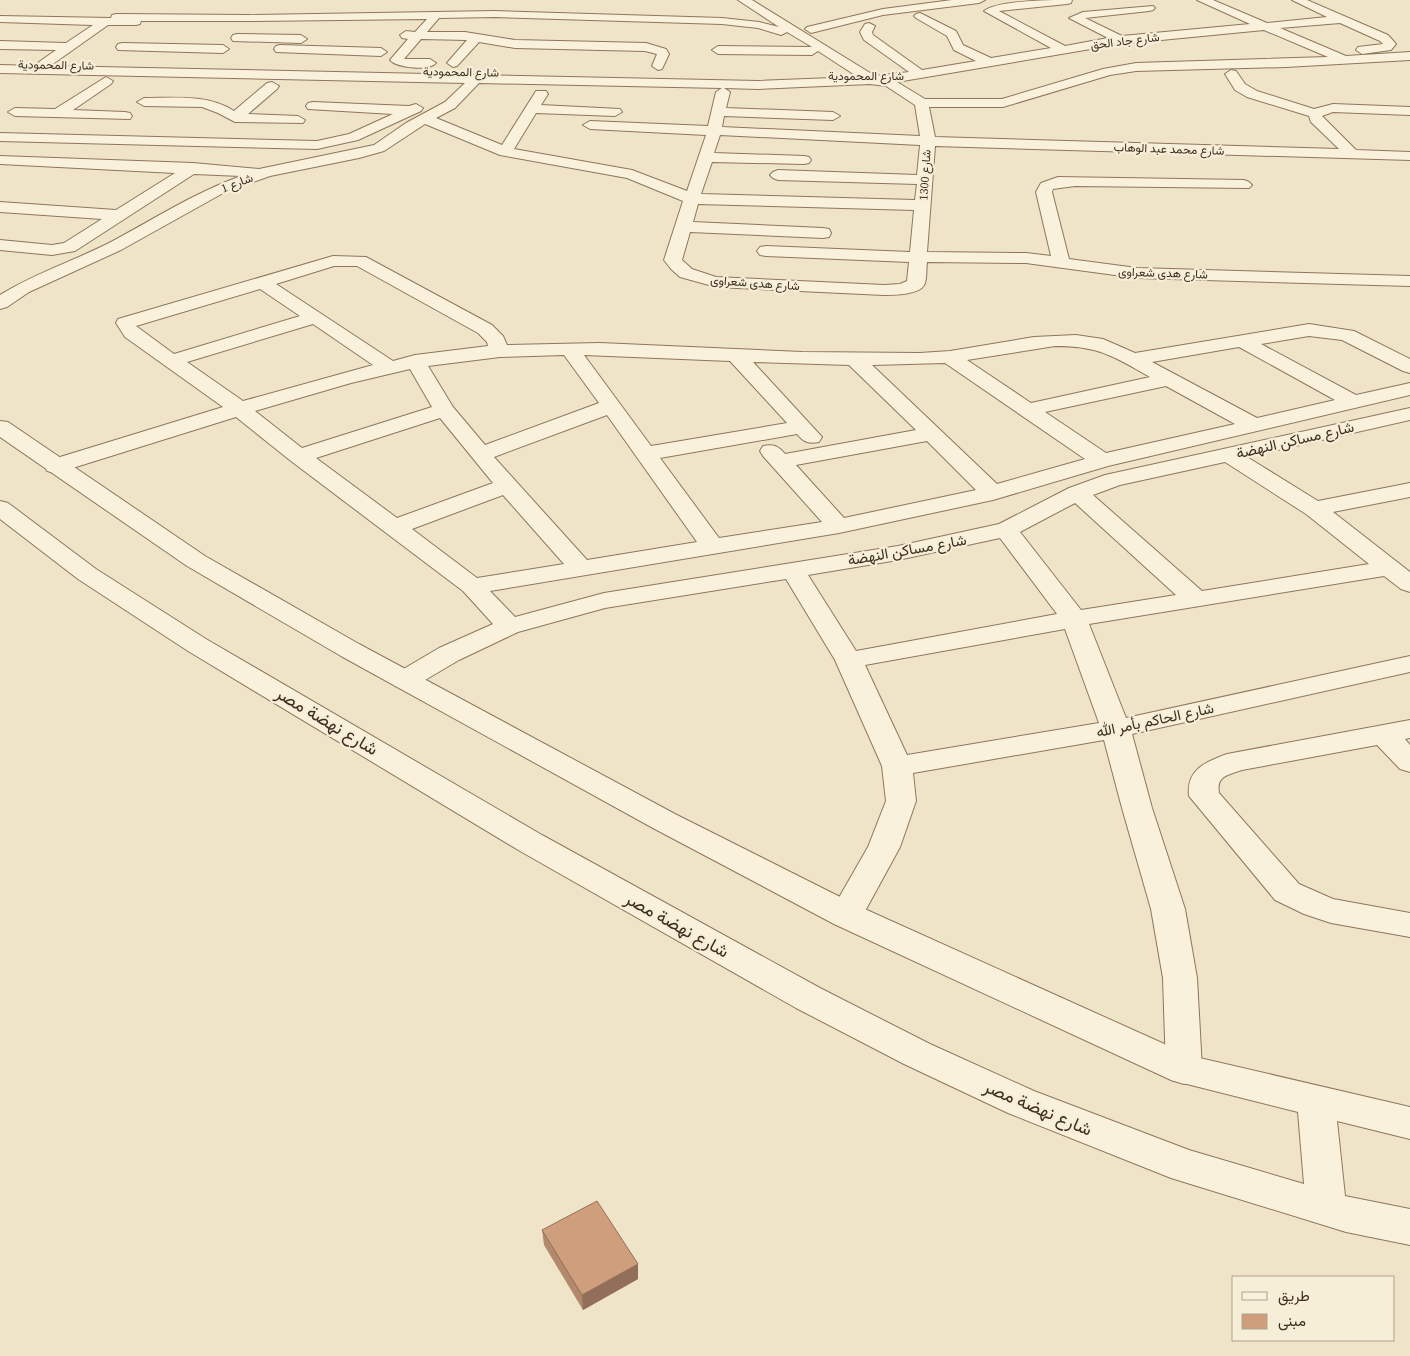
<svg xmlns="http://www.w3.org/2000/svg" width="1410" height="1356" font-family="'Source Serif 4',Vazirmatn,serif">
<rect width="100%" height="100%" fill="#f0e4c8"/>
<g fill="none" stroke-linecap="round" stroke-linejoin="round">
<g stroke="#8d765c" stroke-width="2">
<path id="minor" d="M 738,0 L 752,0 L 875,76 L 909,72 L 864,40 L 860,32 L 865,24 L 869,23 L 875,26 L 872,32 L 873,35 L 922,70 L 976,61 L 954,50 L 947,36 L 916,18 L 914,16 L 916,14 L 920,13 L 956,31 L 963,45 L 991,58 L 1051,48 L 984,11 C 998,0 1052,0 1072,0 L 1071,3 L 1067,4 L 999,11 L 1065,46 L 1108,38 L 1069,18 L 1083,12 L 1153,6 L 1155,8 L 1153,10 L 1149,11 L 1085,18 L 1122,36 L 1250,24 L 1197,0 L 1213,0 L 1267,23 L 1327,17 L 1292,0 L 1307,0 L 1388,35 L 1396,44 L 1391,50 L 1362,54 L 1356,50 L 1358,47 L 1383,44 L 1380,41 L 1340,23 L 1280,28 L 1346,56 L 1410,52 L 1410,60 L 1286,67 L 1136,71 L 1110,75 L 1003,107 L 929,107 L 935,137 L 1339,149 L 1311,122 L 1309,116 L 1247,97 L 1235,90 L 1225,74 L 1231,70 L 1236,71 L 1245,84 L 1257,91 L 1314,109 L 1333,104 L 1410,107 L 1410,115 L 1333,112 L 1322,116 L 1356,150 L 1410,152 L 1410,160 L 935,146 L 927,252 L 1026,253 L 1051,256 L 1036,192 L 1041,183 L 1058,177 L 1244,180 L 1249,182 L 1252,185 L 1249,188 L 1075,186 L 1053,189 L 1052,192 L 1069,259 L 1137,268 L 1410,276 L 1410,286 L 1137,278 L 1026,263 L 927,262 C 926,269 927,277 925,283 C 922,295 894,295 884,295 L 716,287 L 680,277 L 671,269 L 664,260 L 683,201 L 627,178 L 500,155 L 425,124 L 384,151 L 359,158 L 270,176 L 225,192 L 121,250 L 29,292 L 7,307 L 0,309 L 0,295 C 35,273 74,261 111,242 C 154,219 194,193 241,176 L 194,174 L 75,251 L 52,255 L 0,250 L 0,240 L 52,245 L 64,243 L 102,219 L 0,212 L 0,202 L 116,210 L 175,173 L 0,164 L 0,156 L 193,163 L 259,169 L 374,145 L 406,123 L 445,102 L 465,83 L 0,73 L 0,65 L 37,66 L 39,62 L 56,50 L 0,49 L 0,41 L 66,43 L 93,25 L 0,22 L 0,16 L 111,18 L 112,15 L 116,14 L 248,15 L 495,11 L 722,18 L 759,22 L 779,27 ZM 495,17 L 722,24 L 758,28 L 781,35 L 787,32 L 812,47 L 718,46 L 712,50 L 718,54 L 812,55 L 818,51 L 858,77 L 758,81 L 50,66 L 108,25 L 136,25 L 140,24 L 141,21 L 248,21 L 427,19 L 415,32 L 406,31 L 400,35 L 402,38 L 408,39 L 390,60 C 397,68 429,71 436,63 L 430,59 L 404,59 L 421,39 L 467,40 L 447,63 L 453,67 L 457,66 L 479,42 L 515,48 L 645,51 L 657,54 L 652,66 L 658,70 L 662,69 L 669,54 L 666,49 L 646,43 L 515,40 L 465,32 L 427,32 L 439,18 ZM 1264,30 L 1328,57 L 1136,63 L 1103,69 L 1002,99 L 925,99 L 897,82 L 1120,44 ZM 479,83 L 722,88 L 716,92 L 708,126 L 590,121 L 583,125 L 590,129 L 706,135 L 687,191 L 632,170 L 514,149 L 536,113 L 615,116 L 622,112 L 620,109 L 541,105 L 548,94 L 546,91 L 536,91 L 502,145 L 436,118 L 455,108 ZM 870,84 L 886,86 L 915,105 L 920,136 L 722,127 L 724,116 L 833,120 L 840,116 L 833,112 L 726,108 L 730,92 L 724,88 L 758,89 ZM 720,135 L 920,145 L 917,175 L 778,170 L 773,172 L 770,175 L 773,178 L 778,180 L 917,184 L 915,200 L 701,194 L 712,162 L 804,164 L 809,163 L 811,160 L 809,157 L 804,156 L 714,153 ZM 698,204 L 914,210 L 910,252 L 766,246 L 760,247 L 757,251 L 760,255 L 766,256 L 909,262 L 907,281 L 900,284 L 884,285 L 716,277 L 692,269 L 682,260 L 690,232 L 823,238 L 829,237 L 831,233 L 829,229 L 823,228 L 693,222 Z
M 952,0 L 985,0 L 979,3 L 883,15 L 811,33 L 805,29 L 807,27 L 883,9 Z
M 237,34 L 301,35 L 307,39 L 301,43 L 233,41 L 231,38 L 233,35 Z
M 122,43 L 223,45 L 229,49 L 223,53 L 118,50 L 116,47 L 118,44 Z
M 280,45 L 381,48 L 387,52 L 381,56 L 276,52 L 274,49 L 276,46 Z
M 106,77 L 113,81 L 111,84 L 73,110 L 125,112 L 130,113 L 132,116 L 130,119 L 15,116 L 8,112 L 15,108 L 55,109 Z
M 272,82 L 279,86 L 277,89 L 248,114 L 298,116 L 305,120 L 303,123 L 235,122 L 218,113 L 202,107 L 144,106 L 137,102 L 144,98 C 174,98 208,94 234,111 L 267,83 Z
M 313,102 L 409,106 L 416,104 L 423,108 L 421,111 L 358,140 L 317,149 L 0,141 L 0,133 L 317,141 L 349,134 L 393,114 L 308,109 L 306,106 L 308,103 Z
M 333,256 L 366,257 L 492,325 L 503,336 L 507,345 L 600,343 L 802,352 L 920,353 L 950,351 L 1034,337 L 1076,335 L 1103,339 L 1135,353 L 1309,324 L 1354,331 L 1410,359 L 1410,373 L 1403,371 L 1342,340 L 1309,336 L 1261,344 L 1356,395 L 1410,383 L 1410,395 L 1108,466 L 993,500 L 839,533 L 490,591 L 515,617 L 604,593 L 898,546 L 999,524 L 1069,488 L 1105,475 L 1410,408 L 1410,420 L 1247,457 L 1318,501 L 1410,483 L 1410,497 L 1333,512 L 1410,572 L 1410,592 L 1401,589 L 1384,576 L 1089,624 L 1126,718 L 1410,656 L 1410,672 L 1132,734 L 1152,808 L 1185,909 L 1197,978 L 1202,1069 L 1197,1080 L 1184,1084 L 1171,1080 L 1166,1069 L 1163,978 L 1151,909 L 1122,808 L 1104,740 L 913,773 L 916,801 L 900,847 L 858,924 L 846,927 L 834,924 L 829,915 L 868,847 L 886,801 L 882,766 L 835,660 L 786,579 L 605,608 L 518,632 L 459,660 L 415,686 L 405,688 L 395,686 L 391,680 L 395,674 L 439,648 L 493,624 L 463,591 L 291,461 L 236,417 L 63,471 L 55,473 L 47,471 L 44,466 L 47,461 L 223,407 L 125,337 L 116,323 L 118,319 ZM 334,266 L 357,266 L 478,333 L 487,342 L 488,346 L 415,355 L 393,361 L 276,284 ZM 260,289 L 300,316 L 174,354 L 136,326 ZM 313,324 L 373,365 L 243,401 L 187,362 ZM 1055,346 C 1099,346 1113,356 1150,377 L 1031,403 L 967,360 ZM 1239,347 L 1335,400 L 1257,418 L 1152,362 ZM 564,355 L 599,403 L 485,445 L 453,407 L 428,366 L 500,357 ZM 584,355 L 730,361 L 787,423 L 651,446 ZM 753,362 L 849,365 L 916,430 L 785,454 C 778,446 774,444 763,446 L 760,451 L 763,456 L 822,522 L 719,538 L 660,458 L 797,434 C 804,442 808,444 819,442 L 822,437 ZM 945,363 L 1085,459 L 997,484 L 872,365 ZM 410,369 L 432,407 L 302,448 L 255,411 L 351,383 ZM 1166,386 L 1235,424 L 1106,453 L 1045,412 ZM 607,415 L 697,542 L 587,560 L 494,457 ZM 440,418 L 493,483 L 397,518 L 316,458 ZM 927,441 L 976,490 L 844,518 L 796,465 ZM 1225,462 L 1306,514 L 1369,564 L 1202,591 L 1093,495 L 1120,485 ZM 503,495 L 564,564 L 477,578 L 412,529 ZM 1075,503 L 1176,595 L 1081,610 L 1020,532 ZM 1000,538 L 1057,614 L 856,651 L 808,575 L 898,560 ZM 1065,629 L 1099,723 L 907,755 L 865,665 Z
M 1410,720 L 1410,738 L 1405,739 L 1410,745 L 1410,772 L 1400,769 L 1377,745 L 1242,770 C 1228,775 1216,776 1219,793 L 1299,884 L 1333,899 L 1410,913 L 1410,937 L 1331,923 L 1304,914 L 1275,900 L 1189,796 C 1186,770 1205,762 1227,754 Z"/>
</g>
<g stroke="#8d765c" stroke-width="2">
<path id="tertiary" d="M 0,421 L 8,422 L 205,556 L 359,644 L 675,814 L 858,906 L 1191,1056 L 1410,1107 L 1410,1139 L 1337,1121 L 1345,1196 L 1410,1209 L 1410,1245 L 1346,1232 L 1171,1178 L 1008,1113 L 904,1064 L 796,1008 L 520,851 L 188,651 L 78,579 L 0,519 L 0,501 L 8,503 L 96,569 L 206,639 L 542,835 L 820,988 L 930,1044 L 1034,1091 L 1189,1150 L 1304,1184 L 1298,1112 L 1171,1080 L 834,924 L 653,828 L 341,656 L 187,566 L 0,437 Z"/>
</g>
<use href="#minor" fill="#faf1dc" fill-rule="evenodd"/>
<use href="#tertiary" fill="#faf1dc" fill-rule="evenodd"/>
</g>
<path fill="#b2896c" d="M 542,1230 L 638,1279 L 583,1310 L 544,1245 Z"/>
<path fill="#916f58" d="M 638,1264 L 638,1279 L 583,1310 L 582,1295 Z"/>
<path fill="#cf9f7d" stroke="#916f58" d="M 597,1201 L 638,1264 L 582,1295 L 542,1230 Z"/>
<g text-anchor="middle" stroke-width="4.5" stroke-linejoin="round" paint-order="stroke">
<g font-size="12" fill="#3d2e20" stroke="#f7eed8">
<text transform="translate(1125 41) rotate(-7)" y="4">شارع جاد الحق</text>
<text transform="translate(56 65) rotate(1)" y="4">شارع المحمودية</text>
<text transform="translate(461 72) rotate(1)" y="4">شارع المحمودية</text>
<text x="866" y="80">شارع المحمودية</text>
<text transform="translate(1169 149) rotate(2)" y="4">شارع محمد عبد الوهاب</text>
<text transform="translate(925 175) rotate(-86)" y="4">شارع 1300</text>
<text transform="translate(237 183) rotate(-21)" y="4">شارع 1</text>
<text transform="translate(1163 273) rotate(2)" y="4">شارع هدى شعراوى</text>
<text transform="translate(755 283) rotate(4)" y="4">شارع هدى شعراوى</text>
</g>
<g font-size="15" fill="#3d2e20" stroke="#f7eed8">
<text transform="translate(1295 440) rotate(-13)" y="5">شارع مساكن النهضة</text>
<text transform="translate(907 550) rotate(-10)" y="5">شارع مساكن النهضة</text>
<text transform="translate(1155 720) rotate(-12)" y="5">شارع الحاكم بأمر الله</text>
</g>
<g font-size="18" fill="#3d2e20" stroke="#f7eed8">
<text transform="translate(327 721) rotate(31)" y="6">شارع نهضة مصر</text>
<text transform="translate(677 925) rotate(29)" y="6">شارع نهضة مصر</text>
<text transform="translate(1038 1108) rotate(23)" y="6">شارع نهضة مصر</text>
</g>
</g>
<rect x="1232" y="1276" width="162" height="65" fill="#f7eed8" stroke="#ada18e"/>
<rect x="1242" y="1292" width="25" height="8" fill="#faf1dc" stroke="#ada18e"/>
<text x="1278" y="1301" font-size="15" fill="#3d2e20">طريق</text>
<rect x="1242" y="1314" width="25" height="15" fill="#cf9f7d" stroke="#ada18e"/>
<text x="1278" y="1326" font-size="15" fill="#3d2e20">مبنى</text>
</svg>
